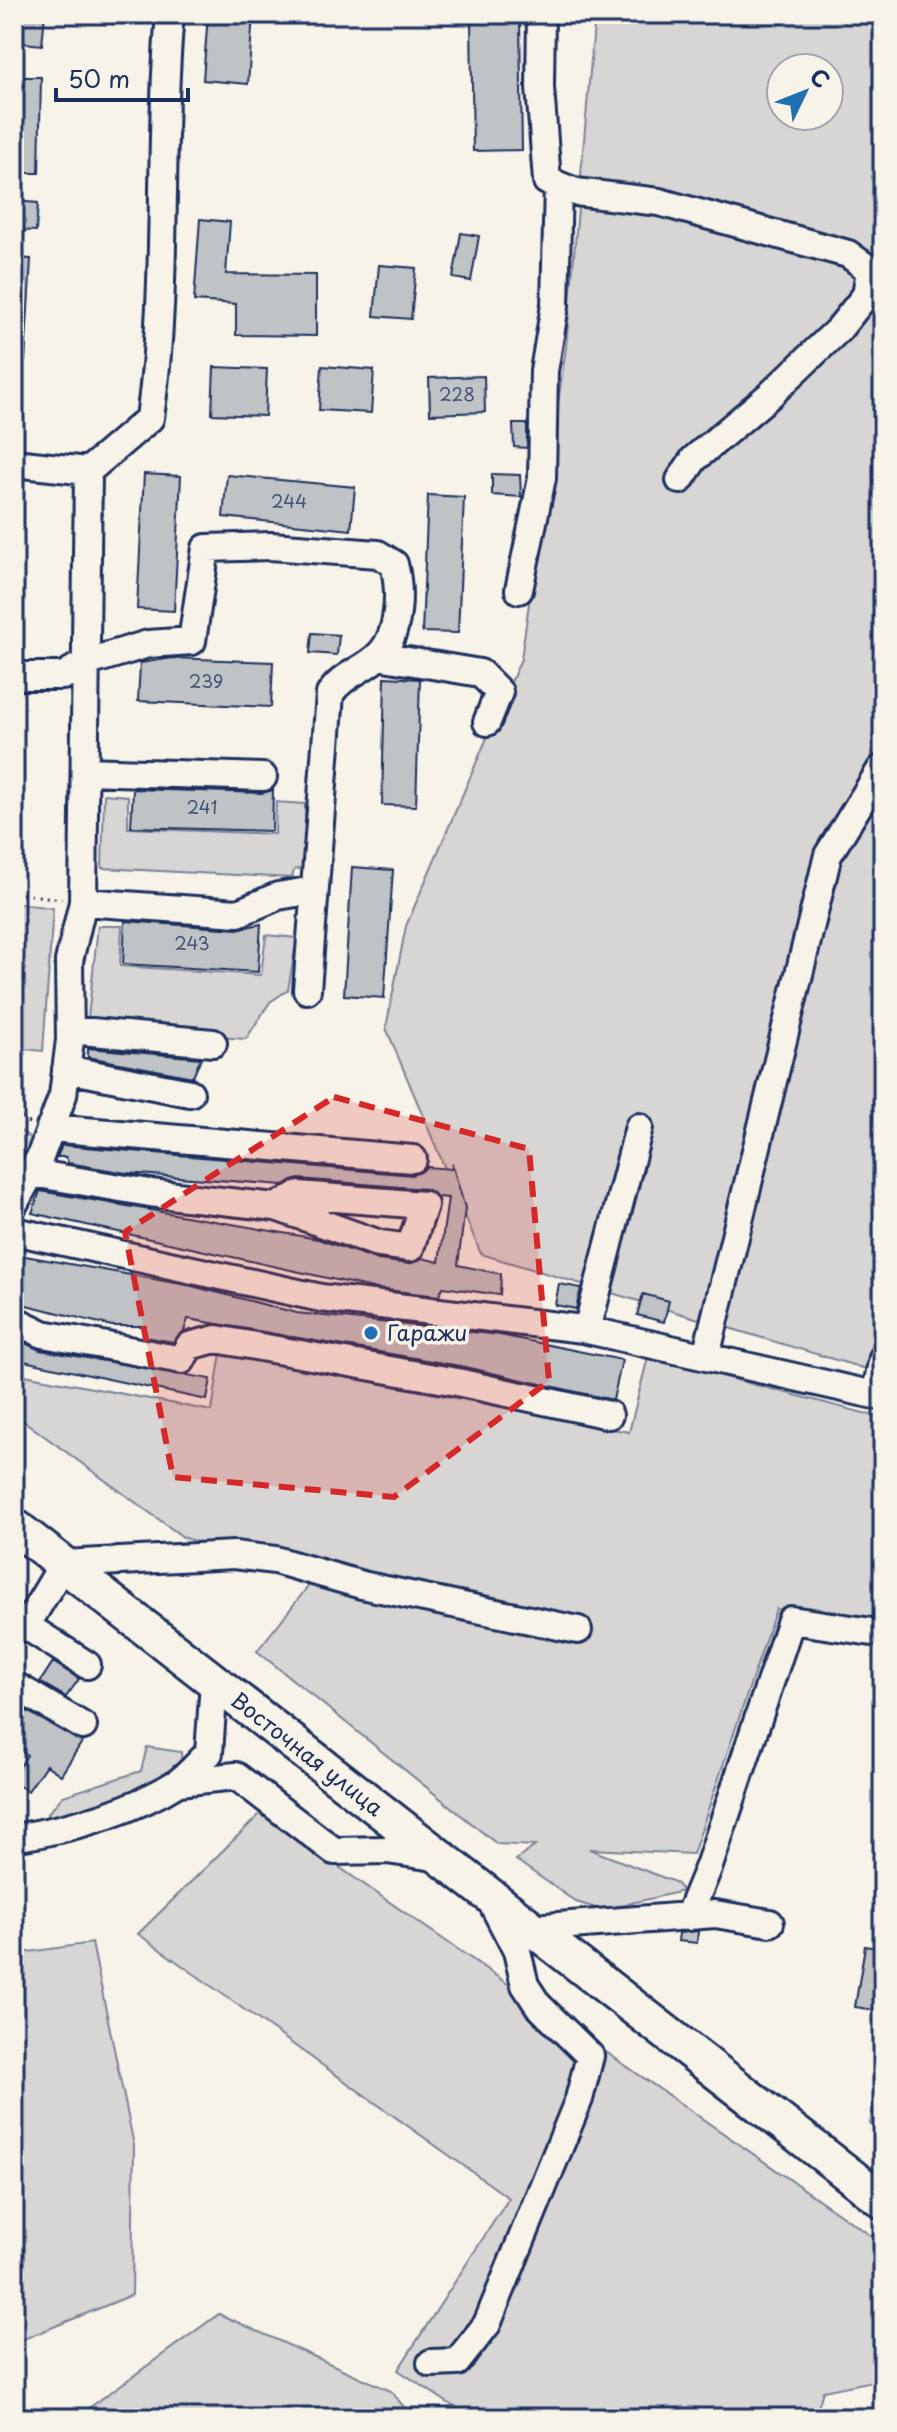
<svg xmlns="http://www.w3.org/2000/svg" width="897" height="2432" font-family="'Playpen Sans',sans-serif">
<rect width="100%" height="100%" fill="#f7f3e8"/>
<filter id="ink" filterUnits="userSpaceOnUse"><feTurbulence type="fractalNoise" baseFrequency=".0125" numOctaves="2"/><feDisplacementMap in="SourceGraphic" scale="16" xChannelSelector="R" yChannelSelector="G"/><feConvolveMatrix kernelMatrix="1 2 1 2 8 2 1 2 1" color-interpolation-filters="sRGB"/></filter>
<g filter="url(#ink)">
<path fill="#d7d6d4" stroke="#798299" stroke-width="2" fill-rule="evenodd" d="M 595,14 L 883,14 L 883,1368 L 863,1368 L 481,1254 L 386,1028 L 406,926 L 521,659 L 566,347 ZM 781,68 L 829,68 L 829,116 L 781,116 Z
M 104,794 L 128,796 L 128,828 L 275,834 L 276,802 L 305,804 L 305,867 L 294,870 L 292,878 L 102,868 Z
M 14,903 L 53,908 L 43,1051 L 14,1048 Z
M 98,926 L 122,926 L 120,966 L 261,975 L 266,935 L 297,938 L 288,990 L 270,1002 L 246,1039 L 87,1027 Z
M 14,1126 L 36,1142 L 14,1182 Z
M 221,1352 L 629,1432 L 648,1357 L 883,1418 L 883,1630 L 776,1609 L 693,1854 L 589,1849 L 675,1882 L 683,1891 L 602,1910 L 576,1902 L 516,1860 L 535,1846 L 497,1844 L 257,1651 L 310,1584 L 183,1537 L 14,1414 L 14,1373 L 212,1411 Z
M 147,1747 L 181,1752 L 182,1769 L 152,1788 L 53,1825 L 47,1814 L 63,1796 L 141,1771 Z
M 261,1813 L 883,2244 L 883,2379 L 823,2391 L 815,2418 L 471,2418 L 398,2370 L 509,2198 L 138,1934 Z
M 92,1943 L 134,2145 L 132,2295 L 14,2343 L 14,1954 Z
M 883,2052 L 883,2133 L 870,2124 Z
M 219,2314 L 391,2391 L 413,2418 L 75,2418 Z"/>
<path fill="#c0c3c5" stroke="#1b2f5e" stroke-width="2" d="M 14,14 L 45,14 L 42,45 L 14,42 Z
M 208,14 L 253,14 L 248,84 L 203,80 Z
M 520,20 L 522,150 L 473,151 L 471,21 Z
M 14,77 L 41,77 L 39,173 L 14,173 Z
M 14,201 L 38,203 L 36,231 L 14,230 Z
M 200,219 L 230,222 L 226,274 L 316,275 L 316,336 L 236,335 L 236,304 L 194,301 Z
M 461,233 L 479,236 L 471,281 L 453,278 Z
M 14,258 L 31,259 L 25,361 L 14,361 Z
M 379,265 L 416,268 L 411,319 L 374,316 Z
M 322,366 L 374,370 L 371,413 L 319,410 Z
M 214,367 L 267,369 L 265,416 L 212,414 Z
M 484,376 L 485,412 L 430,414 L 429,378 Z
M 513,424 L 527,424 L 527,448 L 514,447 Z
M 144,474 L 181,476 L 174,611 L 137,609 Z
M 492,474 L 520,475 L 521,497 L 492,495 Z
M 227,475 L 355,487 L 351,530 L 223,517 Z
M 428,495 L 464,497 L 458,633 L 422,632 Z
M 312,633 L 339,635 L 337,655 L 310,653 Z
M 173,658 L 273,662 L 271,707 L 138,701 L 140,663 Z
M 385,677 L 420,679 L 416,806 L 382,805 Z
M 133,789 L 262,793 L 273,790 L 272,831 L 131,827 Z
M 352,867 L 393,870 L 384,998 L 344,995 Z
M 125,921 L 237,929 L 261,924 L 258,972 L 123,964 Z
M 88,1048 L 201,1058 L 193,1077 L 88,1057 Z
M 62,1145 L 412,1175 L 427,1167 L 452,1169 L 452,1164 L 465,1208 L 458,1265 L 501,1274 L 500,1295 L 443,1287 L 439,1296 L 377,1289 L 32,1213 L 40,1191 L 318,1239 L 378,1260 L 409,1264 L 422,1258 L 439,1262 L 448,1198 L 437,1197 L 426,1189 L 299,1179 L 283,1185 L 126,1173 L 68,1163 L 66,1157 L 57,1157 Z
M 14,1254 L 192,1286 L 297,1313 L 500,1335 L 622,1360 L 613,1400 L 460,1366 L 188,1319 L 184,1331 L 173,1342 L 144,1337 L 142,1326 L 112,1326 L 14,1302 Z
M 559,1284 L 581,1288 L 576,1309 L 555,1305 Z
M 643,1294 L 669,1301 L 664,1322 L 637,1315 Z
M 14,1338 L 40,1350 L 211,1379 L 207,1400 L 14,1359 Z
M 53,1662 L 79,1679 L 66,1697 L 40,1682 Z
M 14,1704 L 82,1742 L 61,1775 L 46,1765 L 28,1791 L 14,1783 L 14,1776 L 27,1755 L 14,1747 Z
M 698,1931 L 697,1943 L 678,1941 L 679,1933 Z
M 865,1946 L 883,1949 L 880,2011 L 855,2007 Z"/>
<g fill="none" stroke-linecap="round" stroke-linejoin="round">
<g stroke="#1b2f5e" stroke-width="32">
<path id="minor" d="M 541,14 L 540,87 L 547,181 L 576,192 L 659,202 L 848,254 L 870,270 L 866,295 L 839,329 L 770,395 L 694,459 L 680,480
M 14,463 L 88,471
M 519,590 L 542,478 L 544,371 L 555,305 L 558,185
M 378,656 L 480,673 L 499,692 L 487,722
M 14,676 L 63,676 L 85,663 L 148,644 L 192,641 L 206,548 L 271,546 L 378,554 L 394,564 C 401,591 400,635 379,655 C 363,671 343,674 330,694 L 307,990
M 86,771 L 263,777
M 83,902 L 238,913 L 278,896 L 314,890
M 70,1030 L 213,1043
M 66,1069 L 190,1093
M 50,1128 L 413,1159
M 32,1173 L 150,1193 L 276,1207 L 380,1244 L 410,1248 L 424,1205 L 298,1195 L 276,1207
M 14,1204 L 40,1157 L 63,1095 L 70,1040 L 69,961 L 83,902 L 88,471 L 150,418 C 169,285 158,148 170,14
M 14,1231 L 321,1298 L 583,1329 L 883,1397
M 14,1320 L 43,1334 L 182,1360 L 189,1346 L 216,1339 L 457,1382 L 609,1415
M 587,1330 L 639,1127
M 706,1356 L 828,855 L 881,769
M 875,1395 L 883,1358
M 14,1618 L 87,1665
M 26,1626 L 63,1564 L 234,1555 L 275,1560 L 362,1585 L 578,1630
M 14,1685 L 83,1726
M 179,1782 L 236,1776 L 334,1851 L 387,1850 L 441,1858
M 14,1838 C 69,1829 129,1813 177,1783 C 189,1775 199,1762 209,1753 L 214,1682
M 688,1917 L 709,1866 L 791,1620 L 872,1632
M 532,1928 L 715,1914 L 770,1923
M 431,2363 L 457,2362 L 487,2324 L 579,2099 L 590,2056 L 538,2005 L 525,1985 L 517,1951 L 490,1899"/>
</g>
<g stroke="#1b2f5e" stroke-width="40">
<path id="major" d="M 14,1526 L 883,2201"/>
</g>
<path stroke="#1b2f5e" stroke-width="3" stroke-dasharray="2 6" stroke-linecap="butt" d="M 14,893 L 62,899
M 14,1113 L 30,1124"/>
<use href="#minor" stroke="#f7f3e8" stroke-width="26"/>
<use href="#major" stroke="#f7f3e8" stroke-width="34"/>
</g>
</g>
<path fill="#d62828" fill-opacity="0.2" stroke="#d62828" stroke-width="6" stroke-dasharray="16 10" stroke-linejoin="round" d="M 334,1097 L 529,1149 L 549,1381 L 394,1497 L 173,1477 L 125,1232 Z"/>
<circle fill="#1f6fb2" stroke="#f7f3e8" stroke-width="3" cx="371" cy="1333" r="8"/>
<g text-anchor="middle" stroke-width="7" stroke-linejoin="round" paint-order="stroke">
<g font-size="18" fill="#445478">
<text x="457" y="401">228</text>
<text x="289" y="508">244</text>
<text x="206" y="688">239</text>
<text x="202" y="814">241</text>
<text x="192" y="950">243</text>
</g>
<g font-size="22" fill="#1b2f5e" stroke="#f7f3e8" text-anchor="start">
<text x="387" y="1341">Гаражи</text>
</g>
<g font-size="22" fill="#1b2f5e" stroke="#f7f3e8">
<text transform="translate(307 1754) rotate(38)" y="8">Восточная улица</text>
</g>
</g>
<rect width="897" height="2432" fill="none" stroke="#f7f3e8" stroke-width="48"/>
<rect x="24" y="24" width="849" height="2384" fill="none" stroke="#1b2f5e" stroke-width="3" filter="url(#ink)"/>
<g transform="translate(805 92) rotate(47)"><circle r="38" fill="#f7f3e8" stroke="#9fa5b1" stroke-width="2"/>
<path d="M0-6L14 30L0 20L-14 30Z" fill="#1f6fb2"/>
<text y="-12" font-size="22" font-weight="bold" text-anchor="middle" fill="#1b2f5e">С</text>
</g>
<path d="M56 88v12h132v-12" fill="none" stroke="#1b2f5e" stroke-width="4"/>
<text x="68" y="88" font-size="24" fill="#1b2f5e" stroke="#f7f3e8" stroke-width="6" paint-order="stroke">50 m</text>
</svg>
